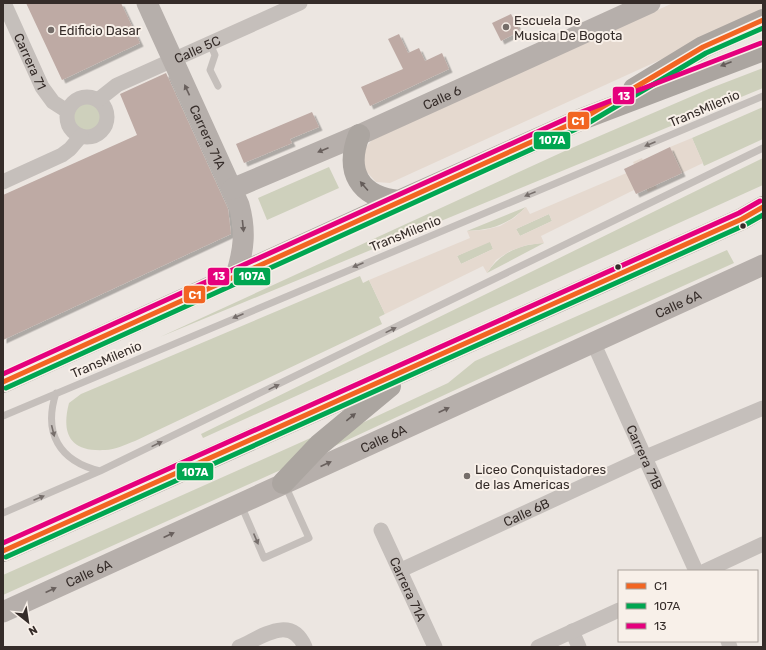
<svg xmlns="http://www.w3.org/2000/svg" width="766" height="650" font-family="Rubik,sans-serif">
<defs>
<filter id="shadow"><feDropShadow dx="3.5" dy="3.5" stdDeviation="0" flood-color="#0004"/></filter>
</defs>
<rect width="100%" height="100%" fill="#ece6e1"/>
<path fill="#ced0bc" d="M 763,68 L 763,88 L 160,337 L 567,150 L 711,88 Z
M72 116a15 15 0 1 1 30 0a15 15 0 1 1-30 0Z
M 763,107 L 763,139 L 704,166 L 692,138 Z
M 763,158 L 763,185 L 203,438 L 201,434 Z
M 329,167 L 339,188 L 267,220 L 258,198 Z
M 526,207 C 509,224 492,230 467,231 Z
M 549,214 L 552,221 L 520,236 L 516,229 Z
M 490,241 L 493,249 L 461,264 L 457,256 Z
M 544,243 L 487,273 C 500,253 520,244 544,243 Z
M 727,250 L 734,263 L 541,350 L 328,449 L 347,430 L 448,383 L 475,361 Z
M 360,276 L 363,283 L 369,280 L 385,314 L 379,317 L 382,324 L 135,441 C 126,444 115,450 105,450 C 70,452 61,434 69,403 L 81,394 Z
M 315,436 L 285,468 L 3,595 L 3,575 Z"/>
<path fill="#e5d9cf" fill-rule="evenodd" d="M 673,3 L 763,3 L 763,13 L 390,183 L 376,182 L 365,170 L 363,162 L 366,147 L 372,140 Z
M 692,138 L 703,163 L 682,173 L 670,147 Z
M 642,158 L 657,188 L 648,192 L 644,185 L 541,236 L 544,243 L 527,245 L 510,251 L 496,260 L 487,273 L 483,266 L 385,314 L 369,280 L 470,238 L 467,231 L 484,230 L 500,226 L 514,218 L 526,207 L 530,214 L 636,169 L 633,162 ZM 549,214 L 552,221 L 520,236 L 516,229 ZM 490,242 L 493,249 L 461,264 L 457,256 Z"/>
<path fill="#beaaa4" filter="url(#shadow)" d="M 26,3 L 121,3 L 140,43 L 62,80 Z
M 511,14 L 520,31 L 501,41 L 492,23 Z
M 399,34 L 408,53 L 419,48 L 425,61 L 442,53 L 449,69 L 370,106 L 361,87 L 403,69 L 388,39 Z
M 166,73 L 228,209 L 231,234 L 3,340 L 3,195 L 137,135 L 120,94 Z
M 312,112 L 319,127 L 290,139 L 292,143 L 244,163 L 236,144 Z
M 670,147 L 682,173 L 636,194 L 624,169 Z"/>
<g fill="none" stroke-linecap="round" stroke-linejoin="round">
<path stroke="#c5bfbb" stroke-width="7" d="M 210,44 L 215,55 L 210,70 L 218,86
M 56,393 C 43,433 59,461 100,471
M 3,416 L 763,96
M 241,505 L 264,558 L 309,538 L 285,485
M 3,513 L 100,471 L 763,148"/>
<g stroke="#c5bfbb" stroke-width="15">
<path id="s1" d="M 4,3 L 42,87 L 53,102 L 67,111"/>
<circle cx="87" cy="117" r="20"/>
<path id="s2" d="M 98,100 L 117,85 L 300,3"/>
<path d="M 3,182 L 62,155 L 70,149 L 81,136"/>
<path id="s3" d="M 593,342 L 696,571"/>
<path id="s4" d="M 381,530 L 435,647"/>
<path id="s5" d="M 401,570 L 646,457 L 763,408"/>
<path d="M 705,571 L 763,544"/>
<path d="M 572,631 L 579,647"/>
<path d="M 728,641 L 730,647"/>
<path d="M 239,647 C 262,637 291,614 305,647"/>
<path d="M 538,647 L 619,610"/>
</g>
<g stroke="#b6afab" stroke-width="21">
<path id="s6" d="M 147,3 L 239,205 C 246,230 244,250 236,275"/>
<path id="s7" d="M 232,189 L 359,135 L 650,3"/>
<path id="s8" d="M 3,612 L 763,265"/>
</g>
<path stroke="#aba5a0" stroke-width="22" d="M 634,89 L 703,47 L 763,20
M 359,135 C 345,171 359,197 399,201
M 3,382 L 399,201 L 582,119 L 763,50
M 283,483 L 319,445 L 390,386
M 3,551 L 742,219 L 763,207"/>
<g stroke="#f8f0e9" stroke-width="8">
<path id="bus-1" d="M 3,382 L 582,119 L 703,47 L 763,20
M 3,551 L 742,219 L 763,207"/>
</g>
<g stroke="#f8f0e9" stroke-width="8">
<path id="bus-2" d="M 6,388 L 585,125 L 706,53 L 763,28
M 6,557 L 745,225 L 763,215"/>
</g>
<g stroke="#f8f0e9" stroke-width="8">
<path id="bus-3" d="M 3,374 L 579,113 L 761,43
M 3,543 L 739,213 L 760,201"/>
</g>
<use href="#bus-1" stroke="#f26522" stroke-width="5"/>
<use href="#bus-2" stroke="#00a651" stroke-width="5"/>
<use href="#bus-3" stroke="#e5007d" stroke-width="5"/>
</g>
<defs><path id="oneway-solid" d="M-6-.8H1V-3.2L6.5 0L1 3.2V.8H-6Z"/></defs>
<g fill="#645c59">
<use href="#oneway-solid" transform="translate(726 64) rotate(159)"/>
<use href="#oneway-solid" transform="translate(364 186) rotate(-131)"/>
<use href="#oneway-solid" transform="translate(351 417) rotate(-39)"/>
</g>
<g fill="#69605d">
<use href="#oneway-solid" transform="translate(187 90) rotate(-115)"/>
<use href="#oneway-solid" transform="translate(323 150) rotate(157)"/>
<use href="#oneway-solid" transform="translate(243 226) rotate(84)"/>
<use href="#oneway-solid" transform="translate(444 410) rotate(-25)"/>
<use href="#oneway-solid" transform="translate(326 464) rotate(-24)"/>
<use href="#oneway-solid" transform="translate(169 535) rotate(-25)"/>
<use href="#oneway-solid" transform="translate(51 590) rotate(-25)"/>
</g>
<g fill="#766e6b">
<use href="#oneway-solid" transform="translate(650 144) rotate(157)"/>
<use href="#oneway-solid" transform="translate(530 194) rotate(158)"/>
<use href="#oneway-solid" transform="translate(358 265) rotate(157)"/>
<use href="#oneway-solid" transform="translate(238 316) rotate(157)"/>
<use href="#oneway-solid" transform="translate(391 330) rotate(-26)"/>
<use href="#oneway-solid" transform="translate(274 387) rotate(-26)"/>
<use href="#oneway-solid" transform="translate(53 431) rotate(76)"/>
<use href="#oneway-solid" transform="translate(157 444) rotate(-26)"/>
<use href="#oneway-solid" transform="translate(39 498) rotate(-23)"/>
<use href="#oneway-solid" transform="translate(256 539) rotate(67)"/>
</g>
<g fill="#756d69" stroke="#f8f0e9" stroke-width="1.5">
<circle cx="506" cy="27" r="4"/>
<circle cx="51" cy="30" r="4"/>
<circle cx="467" cy="476" r="4"/>
</g>
<g fill="#352c29" stroke="#f8f0e9" stroke-width="1.5">
<circle cx="743" cy="226" r="3.5"/>
<circle cx="618" cy="267" r="3.5"/>
</g>
<g text-anchor="middle" stroke-width="4" stroke-linejoin="round" paint-order="stroke">
<g font-size="13" fill="#352c29" stroke="#f8f0e9" text-anchor="start">
<text x="514" y="25">Escuela De<tspan x="514" dy="15">Musica De Bogota</tspan></text>
<text x="59" y="35">Edificio Dasar</text>
<text x="475" y="474">Liceo Conquistadores<tspan x="475" dy="15">de las Americas</tspan></text>
</g>
<g font-size="13" fill="#352c29" stroke="#f8f0e9">
<text dy="5" stroke="none"><textPath href="#s2" startOffset="112">Calle 5C</textPath></text>
<text dy="5" stroke="none"><textPath href="#s1" startOffset="64">Carrera 71</textPath></text>
<text dy="5" stroke="none"><textPath href="#s7" startOffset="229">Calle 6</textPath></text>
<text transform="translate(704 108) rotate(-23)" y="5">TransMilenio</text>
<text dy="5" stroke="none"><textPath href="#s6" startOffset="147">Carrera 71A</textPath></text>
<text transform="translate(405 233) rotate(-22)" y="5">TransMilenio</text>
<text dy="5" stroke="none"><textPath href="#s8" startOffset="742">Calle 6A</textPath></text>
<text transform="translate(106 359) rotate(-23)" y="5">TransMilenio</text>
<text dy="5" stroke="none"><textPath href="#s8" startOffset="418">Calle 6A</textPath></text>
<text dy="5" stroke="none"><textPath href="#s3" startOffset="126">Carrera 71B</textPath></text>
<text dy="5" stroke="none"><textPath href="#s5" startOffset="138">Calle 6B</textPath></text>
<text dy="5" stroke="none"><textPath href="#s8" startOffset="94">Calle 6A</textPath></text>
<text dy="5" stroke="none"><textPath href="#s4" startOffset="65">Carrera 71A</textPath></text>
</g>
</g>
<g stroke="#f8f0e9" stroke-width="1.5">
<rect x="612" y="86" width="23" height="19" rx="4" fill="#e5007d"/>
<rect x="567" y="111" width="23" height="19" rx="4" fill="#f26522"/>
<rect x="533" y="131" width="38" height="19" rx="4" fill="#00a651"/>
<rect x="207" y="267" width="23" height="19" rx="4" fill="#e5007d"/>
<rect x="233" y="267" width="38" height="19" rx="4" fill="#00a651"/>
<rect x="183" y="285" width="23" height="19" rx="4" fill="#f26522"/>
<rect x="176" y="462" width="38" height="19" rx="4" fill="#00a651"/>
</g>
<g font-size="11" text-anchor="middle" font-weight="bold" fill="#fff">
<text x="624" y="100">13</text>
<text x="578" y="125">C1</text>
<text x="552" y="144">107A</text>
<text x="219" y="280">13</text>
<text x="252" y="280">107A</text>
<text x="195" y="299">C1</text>
<text x="195" y="476">107A</text>
</g>
<rect width="766" height="650" fill="none" stroke="#352c29" stroke-width="8"/>
<rect x="618" y="570" width="140" height="72" fill="#f8f0e9" stroke="#aaa29c"/>
<rect x="626" y="583" width="20" height="6" fill="#f26522" stroke="#aaa29c"/>
<text x="654" y="590" font-size="12" fill="#352c29">C1</text>
<rect x="626" y="603" width="20" height="6" fill="#00a651" stroke="#aaa29c"/>
<text x="654" y="610" font-size="12" fill="#352c29">107A</text>
<rect x="626" y="623" width="20" height="6" fill="#e5007d" stroke="#aaa29c"/>
<text x="654" y="630" font-size="12" fill="#352c29">13</text>
<g transform="translate(28 622) rotate(150)" stroke="#f8f0e9" stroke-width="3" paint-order="stroke">
<path d="M0-3L7 15L0 10L-7 15Z" fill="#352c29"/>
<text y="-6" font-size="11" font-weight="bold" text-anchor="middle" fill="#352c29">N</text>
</g>
</svg>
